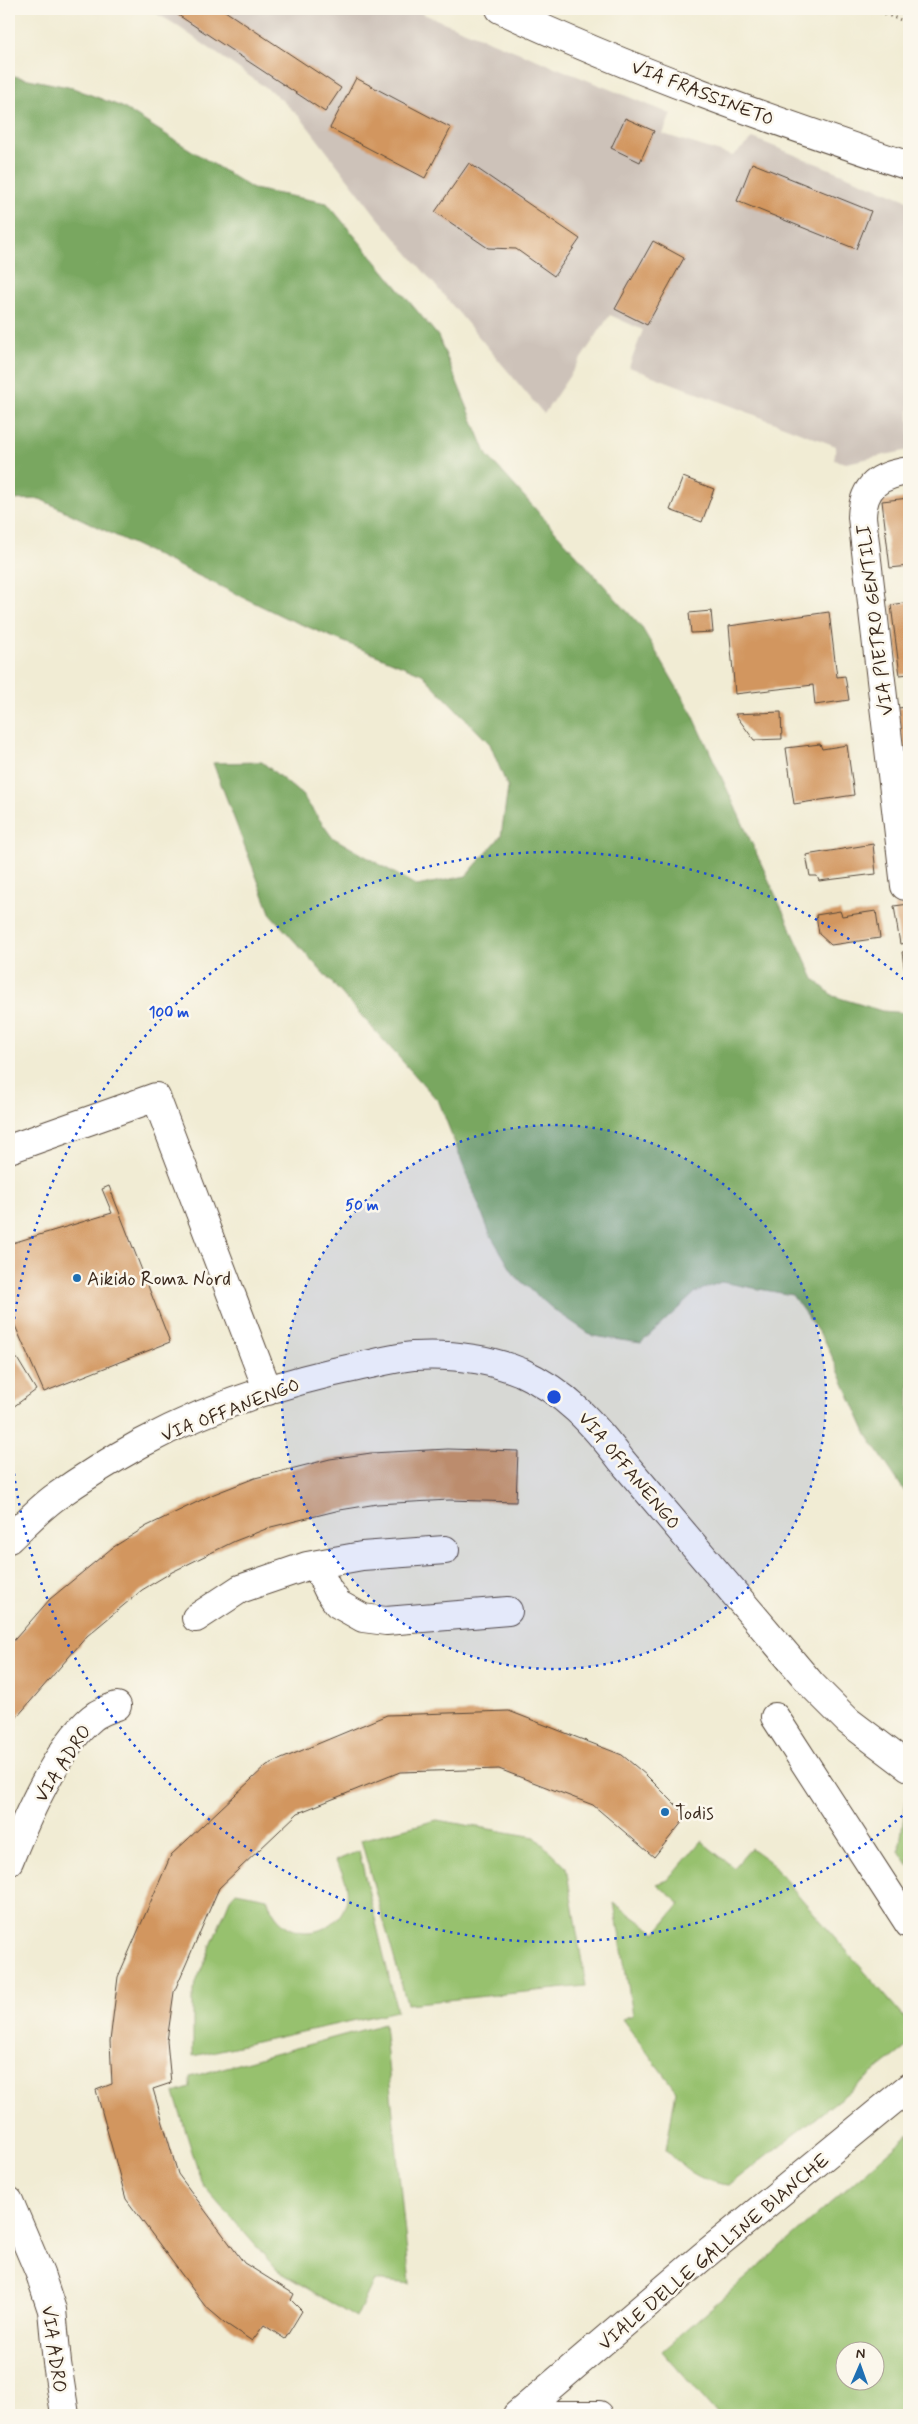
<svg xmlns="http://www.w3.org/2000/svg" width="918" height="2424" font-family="Mynerve,sans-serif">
<rect width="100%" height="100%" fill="#fbf7ec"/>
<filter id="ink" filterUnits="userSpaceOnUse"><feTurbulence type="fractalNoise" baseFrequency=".02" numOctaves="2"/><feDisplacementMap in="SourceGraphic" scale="10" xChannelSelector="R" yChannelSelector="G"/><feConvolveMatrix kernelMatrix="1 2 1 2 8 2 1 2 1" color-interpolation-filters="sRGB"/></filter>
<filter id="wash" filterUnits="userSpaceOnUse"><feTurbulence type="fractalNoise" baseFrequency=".0096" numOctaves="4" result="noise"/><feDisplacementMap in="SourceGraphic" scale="20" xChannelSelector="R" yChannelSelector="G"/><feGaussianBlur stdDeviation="1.12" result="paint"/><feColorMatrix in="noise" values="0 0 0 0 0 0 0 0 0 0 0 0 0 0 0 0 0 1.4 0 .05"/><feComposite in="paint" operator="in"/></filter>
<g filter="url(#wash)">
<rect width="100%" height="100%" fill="#f1ecd4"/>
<path fill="#cdc2b9" d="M 148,9 L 411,9 L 671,114 L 663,134 L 733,156 L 753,138 L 909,201 L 909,450 L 846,463 L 834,460 L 836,446 L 629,367 L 643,330 L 610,315 L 544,414 L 375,214 L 301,118 L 275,94 L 173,23 Z"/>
<path fill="#97c16e" stroke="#697646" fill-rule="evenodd" d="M 906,1801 L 909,1803 L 909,1866 L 899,1851 Z
M 437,1820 L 535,1837 L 566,1867 L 586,1986 L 407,2004 L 361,1840 Z
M 701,1841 L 734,1868 L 751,1848 L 769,1861 L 909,2023 L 909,2045 L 729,2185 C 699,2181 687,2171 666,2150 L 676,2091 L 622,2019 L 633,2015 L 614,1903 L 656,1933 L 680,1904 L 657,1884 L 668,1880 Z
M 359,1851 L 397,2011 L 193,2056 L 193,1990 L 230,1899 L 236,1892 L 267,1898 C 289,1967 380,1919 335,1861 Z
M 384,2024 L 410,2284 L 374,2280 L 356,2318 L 277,2270 L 202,2184 L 174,2093 L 190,2088 L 190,2077 Z
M 909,2134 L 909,2415 L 718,2415 L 662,2351 ZM 846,2352 L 876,2352 L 876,2382 L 846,2382 Z"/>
<path fill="#79a761" stroke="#5a6840" d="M 9,75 L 73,88 L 122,107 L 253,189 L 327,203 L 438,336 L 487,455 L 642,628 L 693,715 L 814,979 L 833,996 L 882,1011 L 909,1013 L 909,1498 L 867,1435 L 826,1343 L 792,1295 L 721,1282 L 696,1292 L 641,1343 L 593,1336 L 553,1309 L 515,1276 L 490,1234 L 439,1102 L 271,915 L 213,763 L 262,762 L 302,795 L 332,837 L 417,886 L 466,876 L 501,836 L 508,788 L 490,744 L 422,674 L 286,618 L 40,499 L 9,500 Z"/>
<g id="blocks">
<path fill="#d2965f" d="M 169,9 L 222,9 L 341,88 L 325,112 Z
M 356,78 L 451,128 L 425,178 L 330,128 Z
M 625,118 L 654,131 L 640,162 L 611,148 Z
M 469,163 L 580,239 L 554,276 L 516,249 L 488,248 L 435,212 Z
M 752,163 L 871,211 L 856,249 L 737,201 Z
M 653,241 L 684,258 L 647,325 L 615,309 Z
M 683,477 L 714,489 L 702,522 L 670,510 Z
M 909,498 L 909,566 L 890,568 L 882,501 Z
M 909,602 L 909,674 L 900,675 L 891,605 Z
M 711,611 L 713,632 L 691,633 L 689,613 Z
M 829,612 L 837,677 L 845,676 L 849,700 L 815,705 L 813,685 L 735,694 L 729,626 Z
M 909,707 L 909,800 L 908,800 L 897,708 Z
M 781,712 L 782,739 L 754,740 L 735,714 Z
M 820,744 L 822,749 L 847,745 L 854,795 L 794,804 L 786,748 Z
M 873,844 L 876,874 L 819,881 L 817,876 L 810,876 L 806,855 Z
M 909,904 L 909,943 L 900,944 L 894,906 Z
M 840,911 L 842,916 L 876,911 L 880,938 L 831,945 L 819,934 L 816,915 Z
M 909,951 L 909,994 L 908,994 L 902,952 Z
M 109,1186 L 170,1342 L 44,1392 L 9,1312 L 9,1244 L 112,1213 L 102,1189 Z
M 9,1345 L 36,1390 L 9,1410 Z
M 448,1449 L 518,1451 L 516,1502 L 449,1500 L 377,1504 L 340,1510 L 271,1527 L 235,1541 L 172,1572 L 142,1590 L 87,1636 L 17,1717 L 9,1730 L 9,1646 L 50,1599 L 112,1548 L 147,1526 L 214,1494 L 255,1478 L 330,1459 L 371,1453 Z
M 509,1711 L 622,1755 L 646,1775 L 687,1816 L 654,1857 L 593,1805 L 499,1769 L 400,1772 L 298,1813 L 219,1888 L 174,1992 L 167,2041 L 171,2083 L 153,2089 L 178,2174 L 244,2263 L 294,2294 L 291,2300 L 302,2311 L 285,2339 L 264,2325 L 252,2341 L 225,2323 L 205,2306 L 126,2199 L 96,2090 L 112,2084 L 110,2041 L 118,1977 L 171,1855 L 267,1765 L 387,1715 Z"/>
</g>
</g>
<g filter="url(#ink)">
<use href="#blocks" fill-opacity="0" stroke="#564739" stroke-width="1"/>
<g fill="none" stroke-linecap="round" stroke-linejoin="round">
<g stroke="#564739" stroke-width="30">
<path id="minor" d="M 500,9 C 632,71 771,120 909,166
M 905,886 L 862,517 C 863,485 880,475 909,471
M 9,1149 L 156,1097 L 268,1391
M 9,1539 C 23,1526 38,1510 54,1498 C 81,1479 111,1460 140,1444 C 207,1408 283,1382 357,1367 C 376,1363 394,1358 413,1356 C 449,1354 487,1358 521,1372 C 565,1392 593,1423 622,1461 L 812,1685 L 848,1721 L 909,1767
M 316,1565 L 328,1590 L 338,1604 L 363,1618 L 386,1621 L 508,1611
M 196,1618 L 240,1589 L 307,1566 L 362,1556 L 445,1550
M 775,1717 L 909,1924
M 9,1861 C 26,1819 57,1747 92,1718 C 99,1712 108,1709 117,1706
M 9,2201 L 40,2274 L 52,2310 L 57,2363 L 65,2415
M 517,2415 L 702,2257 L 909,2087
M 556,2415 L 599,2415"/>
</g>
<path stroke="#564739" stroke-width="3" stroke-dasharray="1 4" stroke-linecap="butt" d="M 871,9 L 909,23"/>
<use href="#minor" stroke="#fff" stroke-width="28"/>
</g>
</g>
<circle cx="554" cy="1397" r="272" fill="#1d4ed8" fill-opacity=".12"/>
<g fill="none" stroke="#1d4ed8" stroke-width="2.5" stroke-dasharray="2.5 5">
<circle cx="554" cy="1397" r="272"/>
<path d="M908 1811A545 545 0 1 1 908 983"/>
</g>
<g fill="#1f6fb2" stroke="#fbf7ec" stroke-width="2">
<circle cx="77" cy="1278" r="5"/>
<circle cx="665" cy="1812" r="5"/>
</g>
<g text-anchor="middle" stroke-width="5" stroke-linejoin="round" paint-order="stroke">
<g font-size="19" fill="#3b2a1e" stroke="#fbf7ec">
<text transform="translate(703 92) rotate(21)" y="7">VIA FRASSINETO</text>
<text transform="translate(874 620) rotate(-97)" y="7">VIA PIETRO GENTILI</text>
<text transform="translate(230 1409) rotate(-21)" y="7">VIA OFFANENGO</text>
<text transform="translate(630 1470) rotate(50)" y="7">VIA OFFANENGO</text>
<text transform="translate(62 1763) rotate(-57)" y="7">VIA ADRO</text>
<text transform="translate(713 2251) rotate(-40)" y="7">VIALE DELLE GALLINE BIANCHE</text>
<text transform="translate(55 2349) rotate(82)" y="7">VIA ADRO</text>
</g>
<g font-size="19" fill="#3b2a1e" stroke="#fbf7ec" text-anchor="start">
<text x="87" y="1285">Aikido Roma Nord</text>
<text x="675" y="1819">Todis</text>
</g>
</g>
<circle cx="554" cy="1397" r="8" fill="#1d4ed8" stroke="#fbf7ec" stroke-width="2.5"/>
<g font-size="15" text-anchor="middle" font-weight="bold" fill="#1d4ed8" stroke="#fbf7ec" stroke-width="5" stroke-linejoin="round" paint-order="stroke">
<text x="169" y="1017">100 m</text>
<text x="362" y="1210">50 m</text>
</g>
<rect width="918" height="2424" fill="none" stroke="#fbf7ec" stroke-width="30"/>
<g transform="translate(860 2366) rotate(2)"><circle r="24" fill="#fbf7ec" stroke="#aea59a"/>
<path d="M0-4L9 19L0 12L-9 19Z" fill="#1f6fb2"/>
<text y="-8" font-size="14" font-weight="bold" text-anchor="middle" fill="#3b2a1e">N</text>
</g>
</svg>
